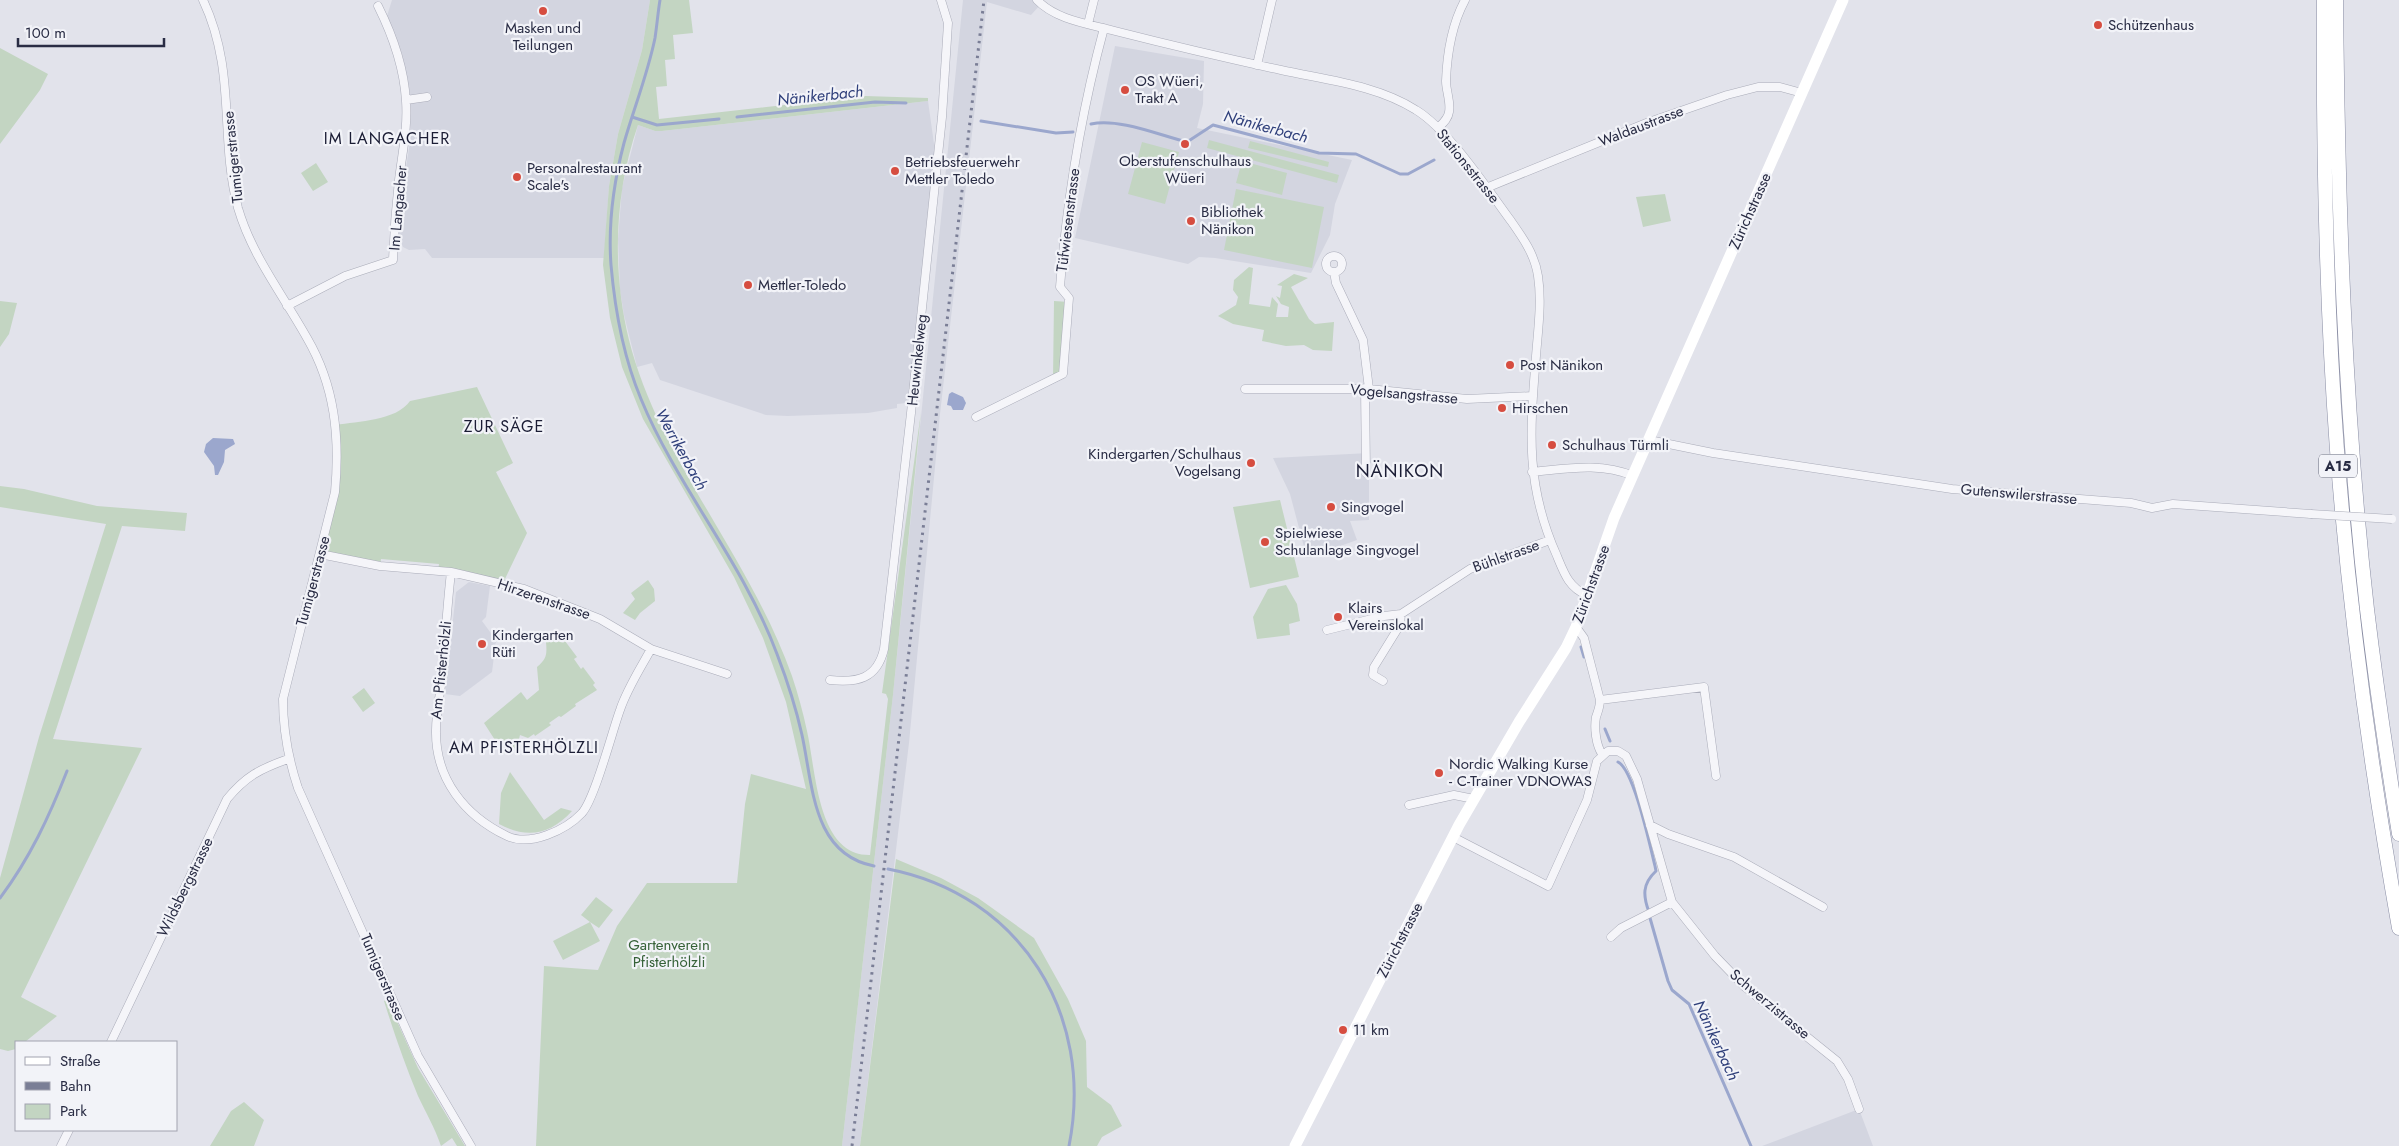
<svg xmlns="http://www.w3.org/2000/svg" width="2399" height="1146" font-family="Jost,sans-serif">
<rect width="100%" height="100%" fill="#e2e3eb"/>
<path fill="#d3d5e0" d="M 392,0 L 650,0 L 642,50 L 618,134 L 609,186 L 604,258 L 432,258 L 425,249 L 409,250 L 403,247 L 398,236 L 399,213 L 410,142 L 411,116 L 410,92 L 402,54 L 387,16 Z
M 963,0 L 1037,0 L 1041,4 L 1031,15 L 987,2 L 940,414 L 909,743 L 860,1146 L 842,1146 L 893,695 Z
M 1115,46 L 1204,61 L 1203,104 L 1197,128 L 1352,160 L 1335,204 L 1330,235 L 1311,273 L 1215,258 L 1199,257 L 1188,264 L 1075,238 Z
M 928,101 L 935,151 L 909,395 L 906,403 L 897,404 L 897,408 L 868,413 L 788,416 L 766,415 L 660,380 L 652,363 L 637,367 L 624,315 L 620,290 L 618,239 L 622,188 L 638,125 L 655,131 L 662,131 Z
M 1369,453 L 1369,520 L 1350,521 L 1357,540 L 1307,558 L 1290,494 L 1273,458 Z
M 469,582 L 490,586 L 486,617 L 482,621 L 496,640 L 492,672 L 460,696 L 445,694 L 456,592 Z
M 1859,1109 L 1873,1146 L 1762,1146 Z"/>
<path fill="#c3d5c2" d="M 650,0 L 689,0 L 693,33 L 673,35 L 675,59 L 665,60 L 667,86 L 656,87 L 659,119 L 865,96 L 928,98 L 928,101 L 662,131 L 655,131 L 638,125 C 614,194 612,270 629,340 C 659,459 750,557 792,676 C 798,694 803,712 807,731 C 816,770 817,856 870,855 L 888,699 L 886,694 L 882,693 L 921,412 L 893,695 L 842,1146 L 536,1146 L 544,966 L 598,970 L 617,926 L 647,883 L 737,883 L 745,804 L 751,774 L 806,789 L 786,702 L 763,638 L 734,577 L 643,419 L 622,367 L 610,318 L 603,265 L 609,186 L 618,134 L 642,50 Z
M 0,48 L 48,74 L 40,90 L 0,144 Z
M 1209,140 L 1339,175 L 1337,183 L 1207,148 Z
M 1250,141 L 1329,162 L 1328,167 L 1248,148 Z
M 1142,142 L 1179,152 L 1165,204 L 1128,194 Z
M 1242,161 L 1287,173 L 1282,195 L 1236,183 Z
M 316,163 L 328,182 L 313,191 L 301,173 Z
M 1236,189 L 1324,207 L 1312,268 L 1224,250 Z
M 1665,194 L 1671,221 L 1643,227 L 1636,197 Z
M 1249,267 L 1253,268 L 1249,304 L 1270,307 L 1272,297 L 1278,304 L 1276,317 L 1288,317 L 1289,307 L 1281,304 L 1276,296 L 1280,298 L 1282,286 L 1277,285 L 1294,274 L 1308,278 L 1291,287 L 1309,319 L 1315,324 L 1334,322 L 1332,351 L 1313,350 L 1304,345 L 1286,346 L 1262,341 L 1264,330 L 1233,324 L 1218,316 L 1236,305 L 1238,297 L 1233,290 L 1234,280 Z
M 0,301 L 17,303 L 9,334 L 0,347 Z
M 1054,301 L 1069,302 L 1063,374 L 1053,379 Z
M 477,387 L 513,463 L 496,472 L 527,533 L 503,583 L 438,571 L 439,564 L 381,559 L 380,566 L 321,554 L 335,492 L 336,425 C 358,421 396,421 410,401 Z
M 0,486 L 24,489 L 97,506 L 187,513 L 185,531 L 122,526 L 53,739 L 142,748 L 21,997 L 57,1016 L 25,1042 L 16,1042 L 16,1049 L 8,1051 L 0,1049 L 0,878 L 39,737 L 106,524 L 0,507 Z
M 1280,500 L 1299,577 L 1250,588 L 1233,507 Z
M 648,580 L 654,589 L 655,601 L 640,613 L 635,620 L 623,613 L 635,599 L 631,593 Z
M 1286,585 L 1297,604 L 1300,621 L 1289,624 L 1290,635 L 1257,639 L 1253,617 L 1268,589 Z
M 556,634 L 563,643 L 565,641 L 577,657 L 574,659 L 581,669 L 583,667 L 595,683 L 593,685 L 597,690 L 575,704 L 576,706 L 561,717 L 559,716 L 549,723 L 551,725 L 535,736 L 534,734 L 528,738 L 520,735 L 517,747 L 504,754 L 484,723 L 521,692 L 527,700 L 539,690 L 537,667 C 547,659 547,654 546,642 Z
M 364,688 L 375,703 L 363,712 L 352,697 Z
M 510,772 L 544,820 L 561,808 L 572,811 C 550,835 527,839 499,824 L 501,793 Z
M 896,859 L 941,878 L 978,898 L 1034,938 L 1068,999 L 1086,1041 L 1087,1087 L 1111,1105 L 1122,1126 L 1102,1137 L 1097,1146 L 860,1146 Z
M 596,897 L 613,910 L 599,928 L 590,922 L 600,941 L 563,960 L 553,941 L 590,922 L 581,915 Z
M 387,999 L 418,1068 L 465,1146 L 457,1146 L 452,1138 L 441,1146 C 435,1128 426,1113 418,1096 C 405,1065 394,1033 384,1001 Z
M 244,1102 L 264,1120 L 254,1146 L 210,1146 L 231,1111 Z"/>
<path fill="#9ba7cd" d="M 952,392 L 963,397 L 966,403 L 963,410 L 953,410 L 951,406 L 947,405 L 949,394 Z
M 213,438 L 233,439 L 235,444 L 225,450 L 224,462 L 218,475 L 215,475 L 214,466 L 204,452 L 206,444 Z"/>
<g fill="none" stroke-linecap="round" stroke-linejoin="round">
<path stroke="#9ba7cd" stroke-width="3" d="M 660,0 C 658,12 657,25 655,38 C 648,73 634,108 624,143 C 614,181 608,224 611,265 C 615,311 623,356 641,399 C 677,487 743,562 777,654 C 787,680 796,708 802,735 C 813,785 812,854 874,866
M 632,117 L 657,125 L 719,119
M 737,117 L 875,102 L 906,103
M 981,121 L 1056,133 L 1073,132
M 1091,124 C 1119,118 1159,135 1187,142 L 1213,125 L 1319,153 L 1356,154 L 1400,174 L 1408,174 L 1434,160
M 1581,647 L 1584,657
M 1605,729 L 1610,741
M 1618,762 C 1634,770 1650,846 1655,866 L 1656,871 C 1642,884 1643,896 1649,912
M 888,869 C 1021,895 1095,1015 1069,1146
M 0,898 C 30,858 49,817 67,771
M 1650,918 L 1668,981 L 1672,990 L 1689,1004 L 1751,1146"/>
<g stroke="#aaacb9" stroke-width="9">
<path id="minor" d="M 203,0 C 237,72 219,137 238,208 C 252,256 283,295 307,338 C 335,386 340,437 335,492 L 283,699 C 283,731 288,758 298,788 L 418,1056 L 471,1146
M 1037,0 C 1056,20 1089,24 1115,31 C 1170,45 1225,58 1281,70 C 1326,80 1377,85 1416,110 C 1449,130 1488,190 1511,221 C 1523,238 1535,255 1538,276 C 1542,302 1538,330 1536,356 C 1530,431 1525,485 1557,556 C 1564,573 1569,588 1587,595
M 1088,24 L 1094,0
M 1257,65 L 1272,0
M 406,100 L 427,97
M 1438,128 C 1443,123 1448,119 1449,112 C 1451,102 1446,91 1446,81 C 1447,54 1452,24 1465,0
M 1486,188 L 1649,122 L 1727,95 L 1758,87 L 1780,87 L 1802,93
M1326 264a8 8 0 1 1 16 0a8 8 0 1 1-16 0Z
M 1334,272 L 1336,283 L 1363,340 L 1369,389
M 287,306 L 345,276 L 393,260 C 394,234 396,207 399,180 C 402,154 408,128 406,101 C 404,68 393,36 378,6
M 1365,388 L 1366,473
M 1245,389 L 1369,389 L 1467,399 L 1533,396
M 976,417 L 1063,374 L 1069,298 L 1060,287 C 1067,199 1081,113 1104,28
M 1649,440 L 1713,453 L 1952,489 L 2131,503 L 2152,508 L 2173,504 L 2311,514
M 1532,472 C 1566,469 1600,462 1633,476
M 320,554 L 380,566 L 451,572 L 524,589 L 600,619 L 651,649 L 727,674
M 451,572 C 447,607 445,643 442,678 C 440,695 436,713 436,730 C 435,779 465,816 507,836 C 530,847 566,830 582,813 C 595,798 612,732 620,710 C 627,689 640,669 651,649
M 1576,627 L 1584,638 L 1600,700 C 1600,707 1598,711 1596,717 C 1594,728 1596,745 1602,754
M 1327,630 L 1384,616 L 1401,614 L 1470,569 L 1550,540
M 830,680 C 857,683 877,679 884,649 L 911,413 L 942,117 L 948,23 L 941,0
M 1383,681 L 1373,675 L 1374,667 L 1400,625 L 1401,614
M 1600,700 L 1704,687 L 1716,776
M 1409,805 L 1454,795 L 1474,799
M 1650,825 L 1668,834 L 1734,857 L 1823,907
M 1453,837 L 1548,886 L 1587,800 L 1597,761 L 1608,751 L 1618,751 L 1626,756 L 1637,779 L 1672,902 L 1715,956 L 1745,987 L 1837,1061 L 1848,1079 L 1859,1109
M 1611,937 L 1621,928 L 1672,902
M 111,1042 L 227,799 C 246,776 260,769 288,759
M 61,1146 L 69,1130"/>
</g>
<g stroke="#888ca3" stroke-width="15">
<path id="motorway" d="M 2324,0 C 2323,150 2326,300 2337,450 C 2349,610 2371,770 2399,928
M 2336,0 C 2338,203 2344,407 2367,609 C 2376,684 2387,759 2399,834"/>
</g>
<use href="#minor" stroke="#f5f5f9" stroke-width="8"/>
<path stroke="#fff" stroke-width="11" d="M 1295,1146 L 1459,825 L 1519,722 L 1566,648 L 1576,627 L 1614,518 L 1843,0"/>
<use href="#motorway" stroke="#fff" stroke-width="14"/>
<path stroke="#7a7e96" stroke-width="3" stroke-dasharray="2.5 5" stroke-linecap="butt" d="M 852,1146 L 984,0"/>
<g stroke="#aaacb9" stroke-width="9" stroke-linecap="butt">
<path id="minor-bridge" d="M 2311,514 L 2392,519"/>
</g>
<use href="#minor-bridge" stroke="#f5f5f9" stroke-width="8"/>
</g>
<g fill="#d64d40" stroke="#f2f3f8" stroke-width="2">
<circle cx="543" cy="11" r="5"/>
<circle cx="2098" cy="25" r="5"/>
<circle cx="1125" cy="90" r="5"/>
<circle cx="1185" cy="144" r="5"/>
<circle cx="895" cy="171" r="5"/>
<circle cx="517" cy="177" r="5"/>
<circle cx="1191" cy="221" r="5"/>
<circle cx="748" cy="285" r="5"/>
<circle cx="1510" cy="365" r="5"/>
<circle cx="1502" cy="408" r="5"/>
<circle cx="1552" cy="445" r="5"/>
<circle cx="1251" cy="463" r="5"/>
<circle cx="1331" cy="507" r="5"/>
<circle cx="1265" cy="542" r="5"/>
<circle cx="1338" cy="617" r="5"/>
<circle cx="482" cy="644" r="5"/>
<circle cx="1439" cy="773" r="5"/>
<circle cx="1343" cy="1030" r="5"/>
</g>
<g text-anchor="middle" stroke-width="4.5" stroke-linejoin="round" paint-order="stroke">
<rect fill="#f2f3f8" stroke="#65687a" stroke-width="1" x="2319" y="454.5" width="38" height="23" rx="4"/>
<g font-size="14" font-weight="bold" fill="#292c44">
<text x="2338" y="471">A15</text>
</g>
<g font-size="15" fill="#292c44" stroke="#f2f3f8" text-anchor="start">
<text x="2108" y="30">Schützenhaus</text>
<text x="543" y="33" text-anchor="middle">Masken und<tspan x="543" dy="17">Teilungen</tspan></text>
<text x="1135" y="86">OS Wüeri,<tspan x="1135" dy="17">Trakt A</tspan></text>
<text x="1185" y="166" text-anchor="middle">Oberstufenschulhaus<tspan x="1185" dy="17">Wüeri</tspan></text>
<text x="905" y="167">Betriebsfeuerwehr<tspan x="905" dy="17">Mettler Toledo</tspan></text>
<text x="527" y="173">Personalrestaurant<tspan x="527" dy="17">Scale's</tspan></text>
<text x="1201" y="217">Bibliothek<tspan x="1201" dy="17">Nänikon</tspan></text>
<text x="758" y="290">Mettler-Toledo</text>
<text x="1520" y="370">Post Nänikon</text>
<text x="1512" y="413">Hirschen</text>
<text x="1562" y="450">Schulhaus Türmli</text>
<text x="1241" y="459" text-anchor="end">Kindergarten/Schulhaus<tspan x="1241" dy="17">Vogelsang</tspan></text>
<text x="1341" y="512">Singvogel</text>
<text x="1275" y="538">Spielwiese<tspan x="1275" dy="17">Schulanlage Singvogel</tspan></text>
<text x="1348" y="613">Klairs<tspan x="1348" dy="17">Vereinslokal</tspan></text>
<text x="492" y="640">Kindergarten<tspan x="492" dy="17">Rüti</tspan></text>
<text x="1449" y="769">Nordic Walking Kurse<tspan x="1449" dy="17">- C-Trainer VDNOWAS</tspan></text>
<text x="1353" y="1035">11 km</text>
</g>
<g font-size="15" fill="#292c44" stroke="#f2f3f8">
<text transform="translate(1641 126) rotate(-21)" y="5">Waldaustrasse</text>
<text transform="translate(233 157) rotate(-96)" y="5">Tumigerstrasse</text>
<text transform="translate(1468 166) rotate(51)" y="5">Stationsstrasse</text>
<text transform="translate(398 208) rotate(-85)" y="5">Im Langacher</text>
<text transform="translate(1750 211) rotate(-66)" y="5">Zürichstrasse</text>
<text transform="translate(1068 220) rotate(-83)" y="5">Tüfwiesenstrasse</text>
<text transform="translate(917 360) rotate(-84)" y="5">Heuwinkelweg</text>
<text transform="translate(1404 394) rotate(5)" y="5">Vogelsangstrasse</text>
<text transform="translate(2019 494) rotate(5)" y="5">Gutenswilerstrasse</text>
<text transform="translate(1506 556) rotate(-20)" y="5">Bühlstrasse</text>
<text transform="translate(313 581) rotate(-75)" y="5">Tumigerstrasse</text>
<text transform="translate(1591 584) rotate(-70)" y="5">Zürichstrasse</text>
<text transform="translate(544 599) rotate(19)" y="5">Hirzerenstrasse</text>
<text transform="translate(441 670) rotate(-84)" y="5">Am Pfisterhölzli</text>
<text transform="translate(185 887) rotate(-64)" y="5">Wildsbergstrasse</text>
<text transform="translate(1400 940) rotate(-63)" y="5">Zürichstrasse</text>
<text transform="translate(383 977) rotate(67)" y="5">Tumigerstrasse</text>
<text transform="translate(1770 1004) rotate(40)" y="5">Schwerzistrasse</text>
</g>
<g font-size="15" fill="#356137" stroke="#f2f3f8">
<text x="669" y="950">Gartenverein<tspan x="669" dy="17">Pfisterhölzli</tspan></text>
</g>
<g font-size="16" font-style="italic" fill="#30407b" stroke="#f2f3f8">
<text transform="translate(820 95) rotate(-6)" y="6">Nänikerbach</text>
<text transform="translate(1266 126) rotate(15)" y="6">Nänikerbach</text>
<text transform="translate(682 449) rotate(61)" y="6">Werrikerbach</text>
<text transform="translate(1717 1040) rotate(65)" y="6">Nänikerbach</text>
</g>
<g font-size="16" letter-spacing="1" fill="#1b1d35" stroke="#f2f3f8">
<text x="387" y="144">IM LANGACHER</text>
<text x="504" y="432">ZUR SÄGE</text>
<text x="524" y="753">AM PFISTERHÖLZLI</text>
</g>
<g font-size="18" letter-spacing="1" fill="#1b1d35" stroke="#f2f3f8">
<text x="1400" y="477">NÄNIKON</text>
</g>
</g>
<rect x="15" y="1041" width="162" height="90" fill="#f2f3f8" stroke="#a2a3b0"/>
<rect x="25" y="1057" width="25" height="8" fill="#ffffff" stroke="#a2a3b0"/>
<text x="60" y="1066" font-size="15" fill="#292c44">Straße</text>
<rect x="25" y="1082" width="25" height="8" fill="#7a7e96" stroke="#a2a3b0"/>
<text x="60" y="1091" font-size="15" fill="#292c44">Bahn</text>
<rect x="25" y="1104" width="25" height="15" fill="#c3d5c2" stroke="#a2a3b0"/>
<text x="60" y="1116" font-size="15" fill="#292c44">Park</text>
<path d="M18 38v8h146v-8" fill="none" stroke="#292c44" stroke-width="2.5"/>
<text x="25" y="38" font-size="15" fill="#292c44" stroke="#f2f3f8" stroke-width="4" paint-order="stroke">100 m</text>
</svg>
